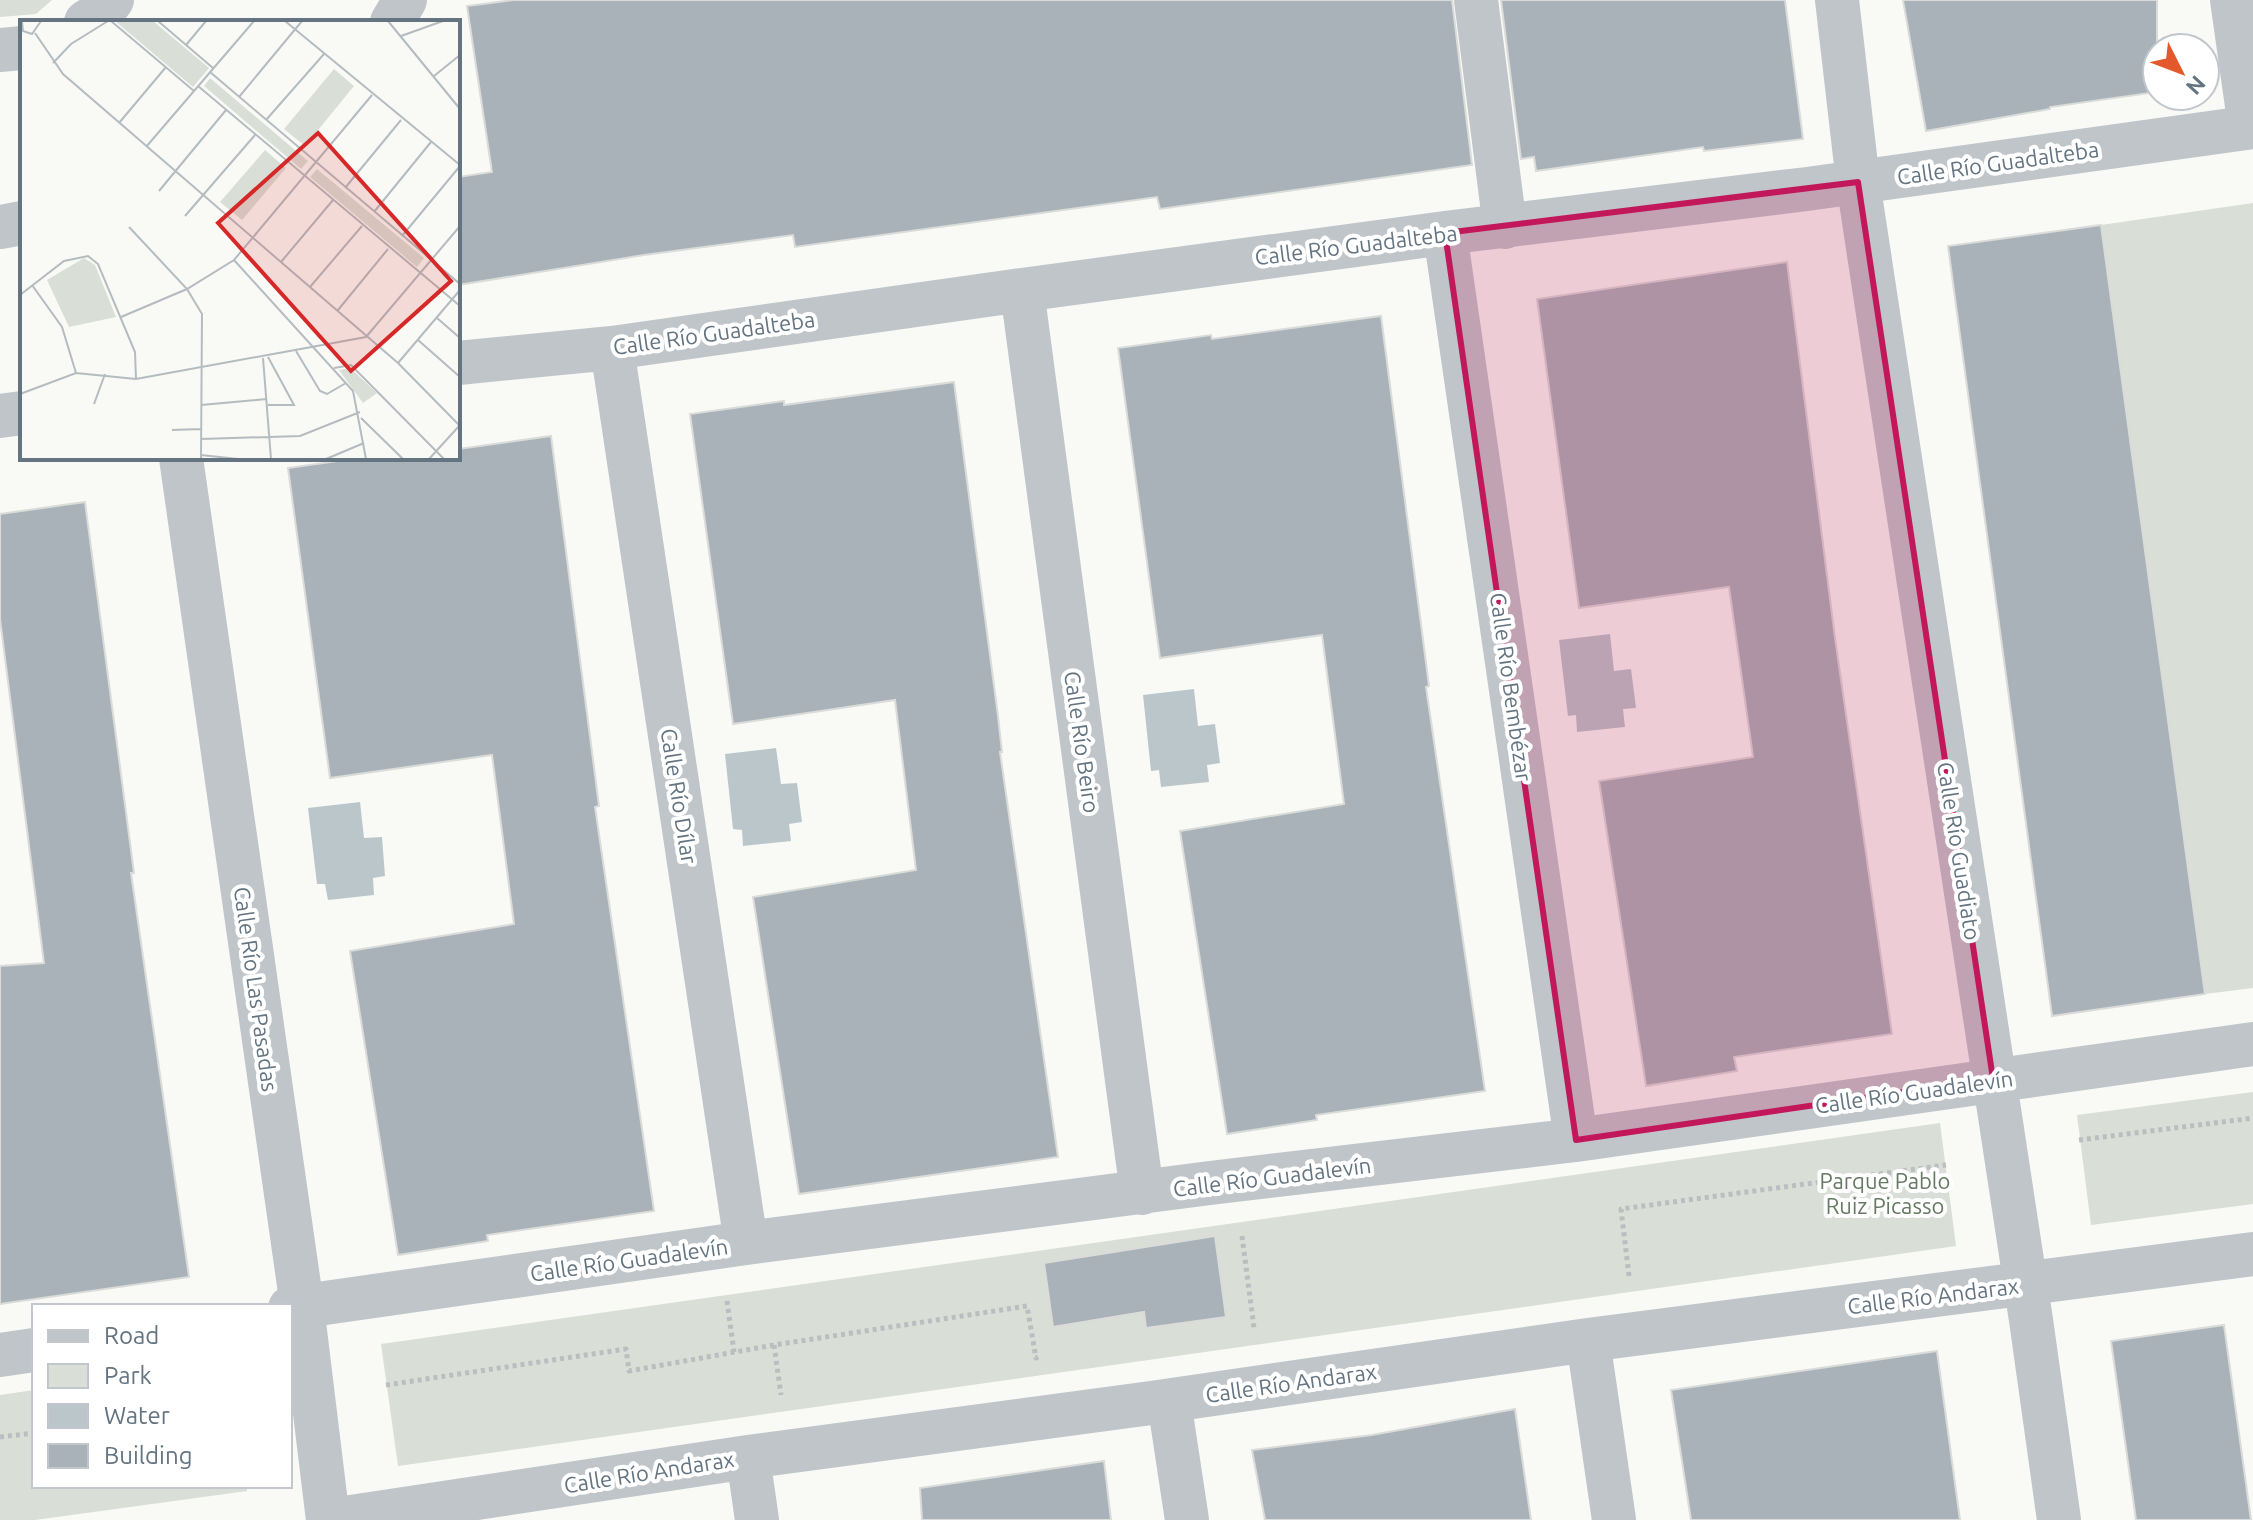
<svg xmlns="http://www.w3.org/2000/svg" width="2253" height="1520" font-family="Ubuntu,sans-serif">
<rect width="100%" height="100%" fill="#f9f9f6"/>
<path fill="#d9ded6" d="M 0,0 L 52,0 L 36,14 L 0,17 Z
M 2253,203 L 2253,988 L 2205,994 L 2101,225 Z
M 2253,1092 L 2253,1204 L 2091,1225 L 2077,1115 Z
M 1940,1123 L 1956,1246 L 398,1466 L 381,1344 Z
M 34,1390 L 34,1486 L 247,1486 L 247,1491 L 35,1520 L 0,1520 L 0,1395 Z"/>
<path fill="#bbc6cb" d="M 1610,634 L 1614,671 L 1631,669 L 1636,708 L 1623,709 L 1625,727 L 1577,732 L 1576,715 L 1568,716 L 1559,640 Z
M 1194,689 L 1198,726 L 1215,724 L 1220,763 L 1207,765 L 1209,782 L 1161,787 L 1159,770 L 1151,771 L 1143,695 Z
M 776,748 L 781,784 L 797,783 L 802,822 L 789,824 L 791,841 L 743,846 L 742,830 L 733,829 L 725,754 Z
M 360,802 L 364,838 L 382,837 L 385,876 L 373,878 L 374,895 L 328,900 L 325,884 L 317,884 L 308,808 Z"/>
<path fill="#a9b2b8" stroke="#dbdbd9" stroke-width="2" d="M 513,0 L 1452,0 L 1472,165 L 1160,209 L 1157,197 L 795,247 L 793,235 L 644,255 L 458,285 L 458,177 L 492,172 L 467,6 Z
M 1501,0 L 1785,0 L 1803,139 L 1704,151 L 1703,147 L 1536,171 L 1534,157 L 1521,159 Z
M 1903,0 L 2157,0 L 2157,92 L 2050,107 L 2050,109 L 1926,131 Z
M 2101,225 L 2205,994 L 2052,1016 L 1948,246 Z
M 1787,262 L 1835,638 L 1892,1034 L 1734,1057 L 1737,1071 L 1646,1086 L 1599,781 L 1753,757 L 1729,587 L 1579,608 L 1537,299 Z
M 1381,316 L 1429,686 L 1426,687 L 1485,1091 L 1316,1115 L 1317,1120 L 1227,1134 L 1180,831 L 1344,804 L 1322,635 L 1160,658 L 1118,348 L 1211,335 L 1212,339 Z
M 954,382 L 998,716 L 1002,752 L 1000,752 L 1058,1157 L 799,1194 L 753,897 L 916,870 L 895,700 L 733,724 L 690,414 L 784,401 L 784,405 Z
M 551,436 L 599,806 L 595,807 L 654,1211 L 487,1235 L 488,1241 L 398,1255 L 350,951 L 514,924 L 492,755 L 330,778 L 288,468 L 359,458 L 458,458 L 458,449 Z
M 85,502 L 134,873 L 131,873 L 189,1277 L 0,1304 L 0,966 L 44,963 L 0,619 L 0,514 Z
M 1215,1236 L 1226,1317 L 1146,1328 L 1144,1312 L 1053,1327 L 1044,1263 Z
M 2224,1325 L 2251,1520 L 2136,1520 L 2111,1341 Z
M 1937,1351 L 1960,1520 L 1691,1520 L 1671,1390 Z
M 1515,1409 L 1531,1520 L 1265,1520 L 1252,1450 L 1372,1435 Z
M 1104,1461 L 1111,1520 L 922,1520 L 920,1488 Z"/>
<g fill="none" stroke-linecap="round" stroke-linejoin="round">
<path stroke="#babec1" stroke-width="5" stroke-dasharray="4 4" stroke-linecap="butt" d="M 2079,1140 L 2253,1118
M 1242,1236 L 1254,1328
M 1629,1276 L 1621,1209 L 1946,1165
M 727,1301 L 734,1352
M 774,1345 L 781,1395
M 386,1385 L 626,1349 L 629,1371 L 774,1345 L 1027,1306 L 1036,1358 L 1038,1357
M 0,1437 L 34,1433"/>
<path stroke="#c0c5c9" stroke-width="44" d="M 1476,0 L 1505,227
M 1837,0 L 1858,182 L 2031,1320 L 2059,1520
M 2232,0 L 2250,127
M 86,22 L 103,11 L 112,0
M 392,22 L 405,0
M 0,50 L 22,48
M 0,227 L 22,223
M 1445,233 L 1576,1140
M 1022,290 L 1142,1193
M 612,348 L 746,1243
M 458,363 L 612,348 L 1022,290 L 1445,233 L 1807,189 L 2253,127
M 0,416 L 22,413
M 181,458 L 302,1306 L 328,1520
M 290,1308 L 746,1243 L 1210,1183 L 1576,1140 L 2253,1044
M 1588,1340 L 1614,1520
M 0,1355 L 34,1350
M 1169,1401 L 1187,1520
M 748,1457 L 757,1520
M 331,1520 L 748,1457 L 1151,1403 L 1588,1340 L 2253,1254"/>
</g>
<path fill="#c2185b" fill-opacity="0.2" stroke="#c2185b" stroke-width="6" stroke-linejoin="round" d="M 1858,182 L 1993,1079 L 1576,1140 L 1445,233 Z"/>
<g text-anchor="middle" stroke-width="8" stroke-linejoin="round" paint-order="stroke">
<g font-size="22" fill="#647481" stroke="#fff">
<text transform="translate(1998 163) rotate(-8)" y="8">Calle Río Guadalteba</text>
<text transform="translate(1356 245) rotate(-7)" y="8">Calle Río Guadalteba</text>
<text transform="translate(714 333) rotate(-8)" y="8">Calle Río Guadalteba</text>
<text transform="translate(1511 687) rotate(82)" y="8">Calle Río Bembézar</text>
<text transform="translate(1082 742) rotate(82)" y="8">Calle Río Beiro</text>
<text transform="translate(679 796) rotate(81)" y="8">Calle Río Dílar</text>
<text transform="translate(1959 851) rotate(81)" y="8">Calle Río Guadiato</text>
<text transform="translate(256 989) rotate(82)" y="8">Calle Río Las Pasadas</text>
<text transform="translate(1914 1092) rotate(-8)" y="8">Calle Río Guadalevín</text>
<text transform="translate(1272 1177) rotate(-7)" y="8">Calle Río Guadalevín</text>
<text transform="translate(629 1260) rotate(-8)" y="8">Calle Río Guadalevín</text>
<text transform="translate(1933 1296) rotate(-7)" y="8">Calle Río Andarax</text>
<text transform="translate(1291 1383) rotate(-8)" y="8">Calle Río Andarax</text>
<text transform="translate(649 1472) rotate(-9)" y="8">Calle Río Andarax</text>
</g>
<g font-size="22" fill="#667a63" stroke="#fff">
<text x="1885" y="1189">Parque Pablo<tspan x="1885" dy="25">Ruiz Picasso</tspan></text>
</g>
</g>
<g transform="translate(20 20)">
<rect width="440" height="440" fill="#f9f9f6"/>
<path d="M 95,1 L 133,1 L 189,48 L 173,67 ZM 314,49 L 334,66 L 285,126 L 264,109 ZM 190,58 L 288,141 L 281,149 L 184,66 ZM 245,130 L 266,148 L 222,200 L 200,182 ZM 297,149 L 404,238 L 397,247 L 290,157 ZM 64,238 L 75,245 L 96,297 L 49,307 L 27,260 ZM 330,348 L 357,373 L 343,383 L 319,350 Z" fill="#d9ded6"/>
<path fill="none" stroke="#b4bcc0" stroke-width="2" d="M 2,1 L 3,11 L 12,14 L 21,1M 91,1 L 174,71M 138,1 L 193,48M 265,1 L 440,145M 368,1 L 440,89M 15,13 L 43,54 L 378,343 L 440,406M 381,16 L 423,1M 166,25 L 186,1M 33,43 L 51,24 L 88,1M 190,52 L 440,264M 414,56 L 440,35M 178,66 L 440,286M 219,77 L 282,1M 246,100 L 304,34M 99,103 L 146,47M 126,127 L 234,1M 325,168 L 381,100M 139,171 L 206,90M 354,192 L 411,122M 165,196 L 235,115M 109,207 L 167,269 L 182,294 L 181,439M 382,216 L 440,146M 214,240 L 333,371 L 346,439M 261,242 L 313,180M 12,265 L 42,307 L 56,353M 290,267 L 342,206M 0,275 L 44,241 L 68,236 L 78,244 L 115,332 L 116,359M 318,290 L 368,229M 101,297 L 167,269 L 214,240 L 352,75M 417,298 L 440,318M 398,320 L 440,357M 276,331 L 300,371 L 307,374 L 326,363M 243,338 L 251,439M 378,343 L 440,270M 314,348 L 331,345 L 424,439M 0,374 L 56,353 L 116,359 L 346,317 L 440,206M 74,384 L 85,354M 181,385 L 247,379M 248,385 L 274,385 L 248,337M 341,398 L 383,439M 152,410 L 181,409M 181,419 L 280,416 L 340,392M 181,435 L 218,439M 306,439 L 344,423M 409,439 L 440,405"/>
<path fill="#d62828" fill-opacity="0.15" stroke="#d62828" stroke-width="4" d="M 298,113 L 431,261 L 331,351 L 198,203 Z"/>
<rect width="440" height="440" fill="none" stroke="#647481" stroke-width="4"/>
</g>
<rect x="32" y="1304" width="260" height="184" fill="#ffffff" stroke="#c1c7cd" stroke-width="2"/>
<rect x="48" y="1330" width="40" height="12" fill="#c0c5c9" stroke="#c1c7cd" stroke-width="2"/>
<text x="104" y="1344" font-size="24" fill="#647481">Road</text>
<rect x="48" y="1364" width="40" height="24" fill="#d9ded6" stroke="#c1c7cd" stroke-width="2"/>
<text x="104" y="1384" font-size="24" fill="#647481">Park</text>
<rect x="48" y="1404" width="40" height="24" fill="#bbc6cb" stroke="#c1c7cd" stroke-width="2"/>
<text x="104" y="1424" font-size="24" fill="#647481">Water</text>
<rect x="48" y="1444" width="40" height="24" fill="#a9b2b8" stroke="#c1c7cd" stroke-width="2"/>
<text x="104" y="1464" font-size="24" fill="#647481">Building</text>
<g transform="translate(2181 72) rotate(132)"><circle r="38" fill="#ffffff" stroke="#c1c7cd" stroke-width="2"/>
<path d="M0-6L14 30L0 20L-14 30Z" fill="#e3592c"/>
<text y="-12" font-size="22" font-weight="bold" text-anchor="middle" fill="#647481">N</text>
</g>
</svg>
